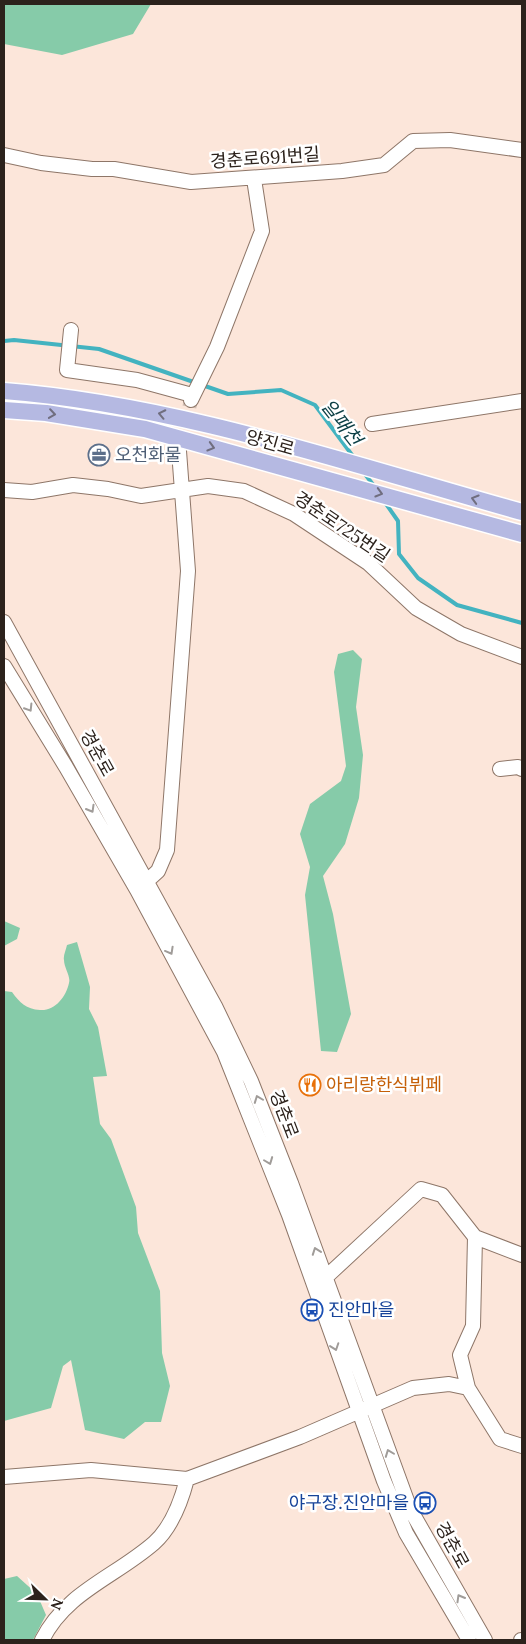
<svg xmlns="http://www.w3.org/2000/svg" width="526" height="1644" font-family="Lora,'Noto Sans KR',serif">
<rect width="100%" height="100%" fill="#fce6da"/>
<path fill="#86cba9" d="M 4,4 L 151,4 L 133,34 L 62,55 L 4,44 Z
M 353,650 L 362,659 L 356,707 L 363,755 L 359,798 L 345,844 L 323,876 L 333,914 L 351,1014 L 337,1052 L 321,1051 L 305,895 L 310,867 L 300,834 L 310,804 L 341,781 L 346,766 L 334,672 L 338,654 Z
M 4,921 L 20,928 L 17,939 L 4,946 Z
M 77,942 L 90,987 L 89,1009 L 98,1027 L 107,1076 L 93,1077 L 100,1124 L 111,1139 L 136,1207 L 138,1233 L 160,1291 L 162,1353 L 170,1386 L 161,1422 L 145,1422 L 124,1439 L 85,1430 L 71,1360 L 63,1366 L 51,1408 L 4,1421 L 4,991 L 12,992 C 20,1003 26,1009 40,1010 C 55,1011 66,997 69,983 C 71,976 64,968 64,960 C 63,956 66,950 67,945 Z
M 17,1576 L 37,1594 L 46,1615 L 33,1640 L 4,1640 L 4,1579 Z"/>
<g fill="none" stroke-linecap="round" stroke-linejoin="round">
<path stroke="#43b3c0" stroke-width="4" d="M 4,341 L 14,340 L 99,349 L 228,394 L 281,390 L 315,405 L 355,459
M 364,473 L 375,487
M 384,501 L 398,521 L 399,554 L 418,578 L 457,605 L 522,623"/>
<path stroke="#d2bfb4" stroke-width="14" stroke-dasharray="14 7" stroke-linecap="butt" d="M 180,448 L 191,400"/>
<g stroke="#8e7668" stroke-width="16">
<path id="minor" d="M 4,155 L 41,163 L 92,169 L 114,169 L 191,182 L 342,171 L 384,165 L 413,141 L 450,140 L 522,150
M 71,330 L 67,370 L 137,380 L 192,395
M 191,400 L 217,347 L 262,231 L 254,179
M 372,424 L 522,401
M 4,490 L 32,492 L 73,485 L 108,489 L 141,496 L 208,486 L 244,491 L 294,514 L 368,563 L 416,608 L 461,634 L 522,657
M 4,622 L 215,1006 L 251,1081 L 291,1183 L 410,1509 L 485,1640
M 4,666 L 66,767 L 137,890 L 224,1052 L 289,1215 L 384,1481 L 406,1533 L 469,1640
M 500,769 L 518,767 L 522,769
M 147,881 L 158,871 L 167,850 L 188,571 L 179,451
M 325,1278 L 421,1189 L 442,1195 L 475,1237 L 522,1255
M 468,1388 L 460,1355 L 473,1326 L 475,1237
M 4,1477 L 91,1470 L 187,1479 L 300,1437 L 413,1388 L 449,1384 L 468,1388 L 500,1439 L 522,1446
M 42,1640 C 66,1592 115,1577 154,1543 C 172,1527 181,1502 187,1479
M 521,1640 L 522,1640"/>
</g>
<g stroke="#fff" stroke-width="19">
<path id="major" d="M 4,391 C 181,405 352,465 522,512
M 4,410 L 46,413 L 145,429 L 522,534"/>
</g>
<use href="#minor" stroke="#fff" stroke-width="14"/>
<use href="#major" stroke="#b5b9e2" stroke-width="16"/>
</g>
<defs><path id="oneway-chevron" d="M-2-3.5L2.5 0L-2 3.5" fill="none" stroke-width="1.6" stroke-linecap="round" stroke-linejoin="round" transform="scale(1.25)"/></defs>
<g stroke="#706e7f">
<use href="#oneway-chevron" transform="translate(52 414) rotate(8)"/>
<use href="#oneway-chevron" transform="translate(162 414) rotate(-168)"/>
<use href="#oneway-chevron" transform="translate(211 447) rotate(16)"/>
<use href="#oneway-chevron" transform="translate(379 493) rotate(16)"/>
<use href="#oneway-chevron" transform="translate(475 499) rotate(-164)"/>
</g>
<g stroke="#a09c99">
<use href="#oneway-chevron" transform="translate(29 708) rotate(58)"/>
<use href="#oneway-chevron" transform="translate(91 809) rotate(60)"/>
<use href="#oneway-chevron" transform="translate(170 951) rotate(61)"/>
<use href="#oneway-chevron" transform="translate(258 1099) rotate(-111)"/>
<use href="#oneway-chevron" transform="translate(269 1161) rotate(69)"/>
<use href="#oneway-chevron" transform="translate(316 1251) rotate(-110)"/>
<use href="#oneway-chevron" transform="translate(335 1347) rotate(71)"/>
<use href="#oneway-chevron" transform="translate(389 1453) rotate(-111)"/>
<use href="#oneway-chevron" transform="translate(460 1598) rotate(-120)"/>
</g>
<defs>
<g id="office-ring" transform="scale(1.125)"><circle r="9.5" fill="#fff" stroke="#5c6f8a" stroke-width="1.5"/><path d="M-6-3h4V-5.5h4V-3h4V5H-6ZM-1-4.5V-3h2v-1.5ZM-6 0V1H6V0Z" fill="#5c6f8a"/></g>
<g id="restaurant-ring" transform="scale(1.125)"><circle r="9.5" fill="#fff" stroke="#e8710a" stroke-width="1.5"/><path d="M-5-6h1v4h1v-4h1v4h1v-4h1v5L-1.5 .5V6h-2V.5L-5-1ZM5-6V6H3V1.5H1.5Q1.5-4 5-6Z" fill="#e8710a"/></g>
<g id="bus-ring" transform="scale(1.125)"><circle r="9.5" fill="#fff" stroke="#1a4fb4" stroke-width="1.5"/><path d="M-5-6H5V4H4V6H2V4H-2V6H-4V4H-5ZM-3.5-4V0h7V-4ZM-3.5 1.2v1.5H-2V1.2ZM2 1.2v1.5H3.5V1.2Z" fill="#1a4fb4"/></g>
</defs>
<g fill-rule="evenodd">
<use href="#office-ring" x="99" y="455"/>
<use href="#restaurant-ring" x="310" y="1085"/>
<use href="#bus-ring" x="312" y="1310"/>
<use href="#bus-ring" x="425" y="1503"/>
</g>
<g text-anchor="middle" stroke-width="5" stroke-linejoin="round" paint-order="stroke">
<g font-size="18" fill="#2c221c" stroke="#fff">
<text transform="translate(265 158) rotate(-4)" y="6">경춘로691번길</text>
<text transform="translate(270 443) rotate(16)" y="6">양진로</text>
<text transform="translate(342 527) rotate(34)" y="6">경춘로725번길</text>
<text transform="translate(97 753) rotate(61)" y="6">경춘로</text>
<text transform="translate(284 1114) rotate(69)" y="6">경춘로</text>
<text transform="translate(452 1545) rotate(61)" y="6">경춘로</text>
</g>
<g font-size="18" fill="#4e5e75" stroke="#fff" text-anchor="start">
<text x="115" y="461">오천화물</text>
</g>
<g font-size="18" fill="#c56008" stroke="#fff" text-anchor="start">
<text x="326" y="1091">아리랑한식뷔페</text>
</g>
<g font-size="18" fill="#164399" stroke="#fff" text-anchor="start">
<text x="328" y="1316">진안마을</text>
<text x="409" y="1509" text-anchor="end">야구장.진안마을</text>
</g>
<g font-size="19" font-style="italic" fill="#0b3e44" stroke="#fff">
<text transform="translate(342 422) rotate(52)" y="7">일패천</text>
</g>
</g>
<rect width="526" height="1644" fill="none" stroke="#2c221c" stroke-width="10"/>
<g transform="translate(45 1599) rotate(113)" stroke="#ffffff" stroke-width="4" paint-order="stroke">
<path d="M0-4L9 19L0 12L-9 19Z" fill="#2c221c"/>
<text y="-8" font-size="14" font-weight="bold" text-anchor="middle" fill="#2c221c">N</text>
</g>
</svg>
